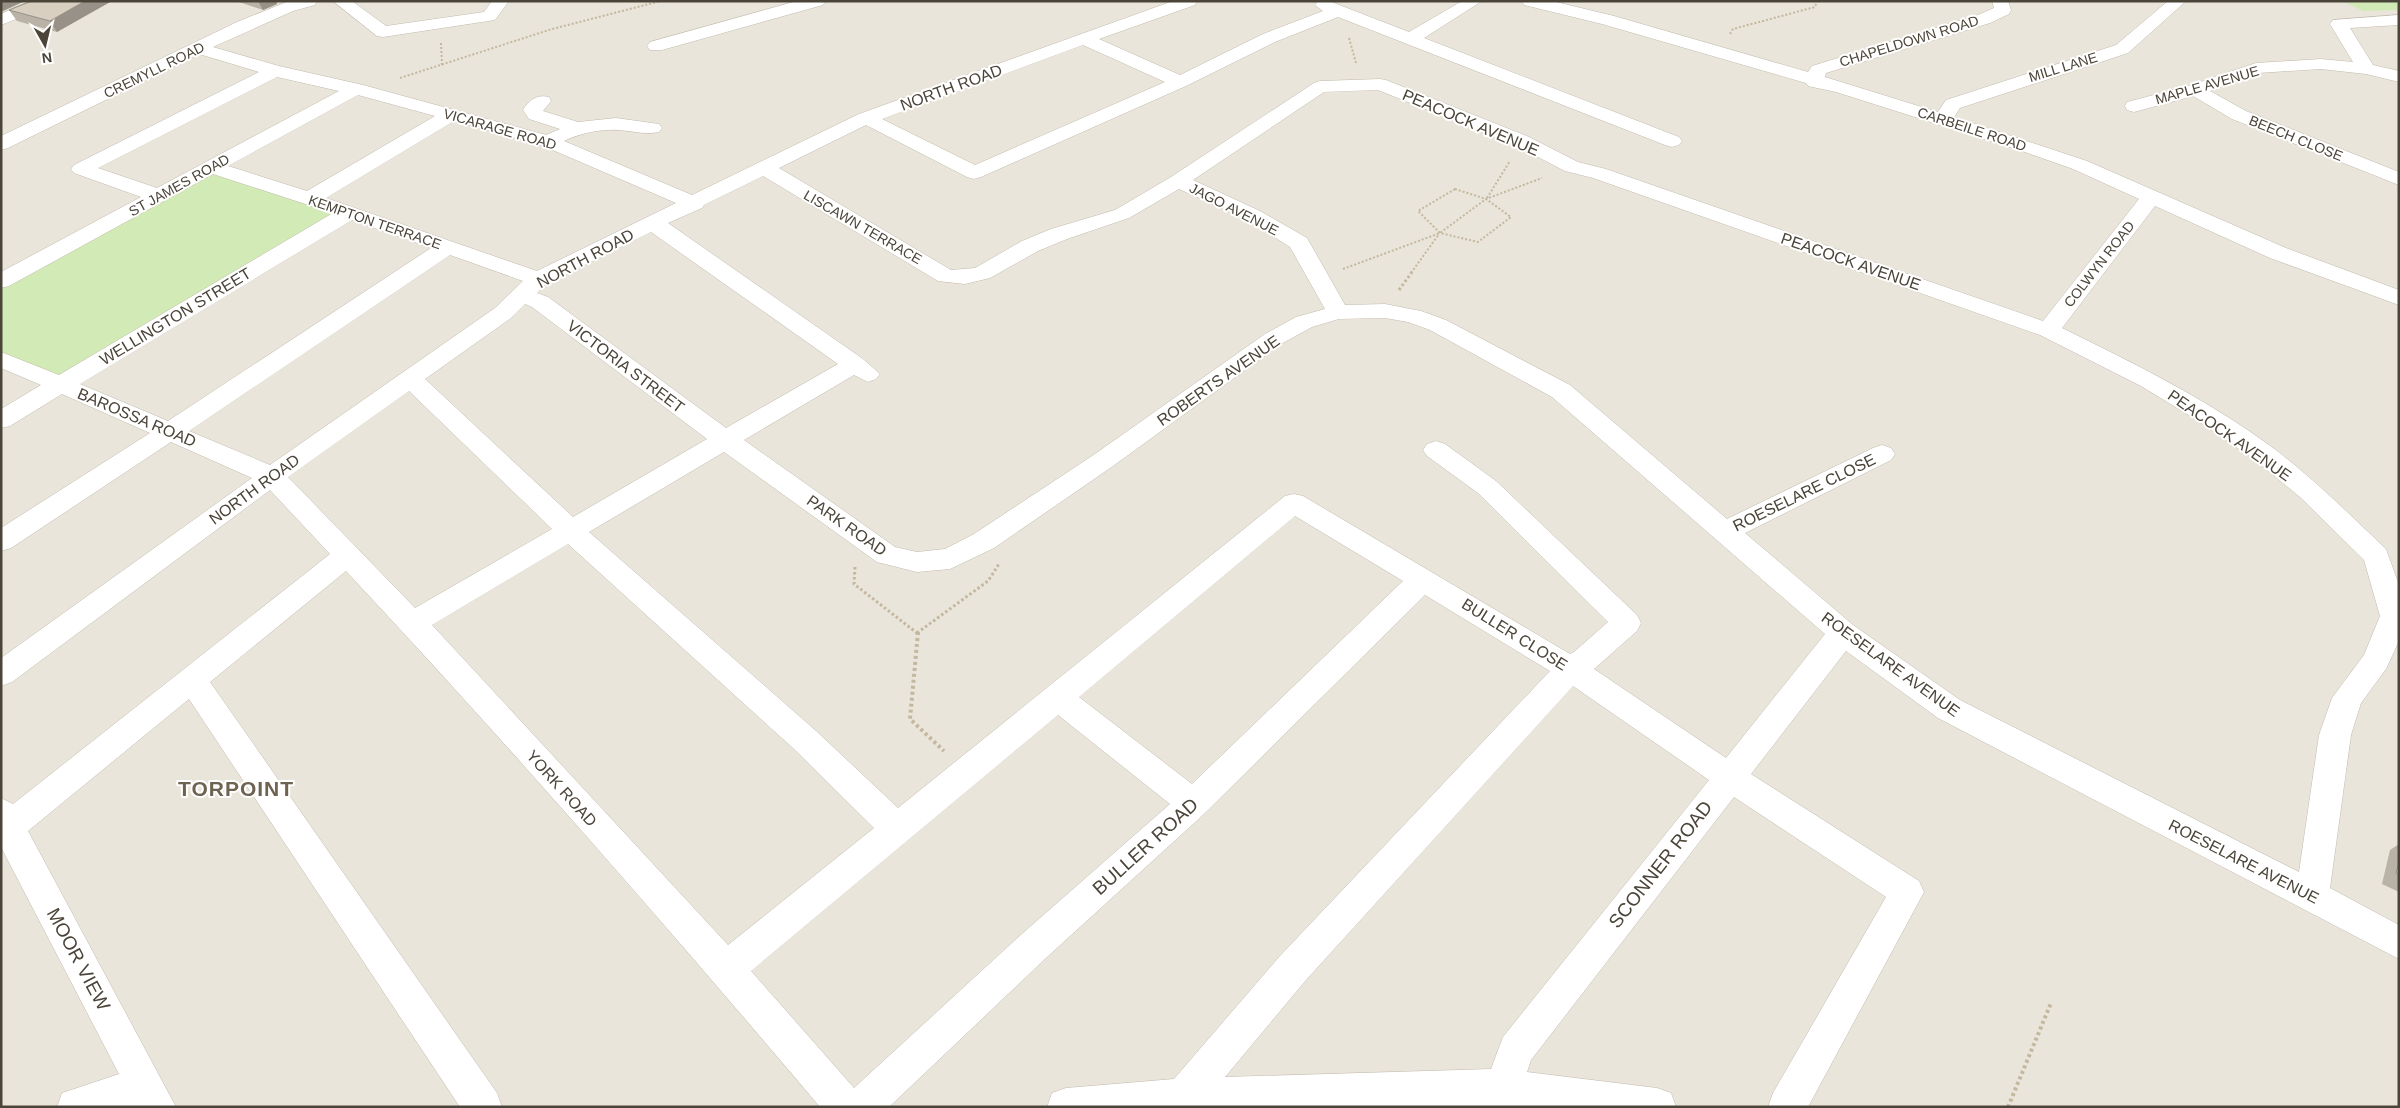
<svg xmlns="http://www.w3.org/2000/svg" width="2400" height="1108" font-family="Helvetica,sans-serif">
<rect width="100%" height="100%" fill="#f6f3ec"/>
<path fill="#eae5da" d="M 1,1 L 2399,1 L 2399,1107 L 1,1107 Z"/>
<path fill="#d2eab5" d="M 2343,1 L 2399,1 L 2399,10 L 2363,11 Z
M 212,170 L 343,213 L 61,381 L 1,354 L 1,286 Z"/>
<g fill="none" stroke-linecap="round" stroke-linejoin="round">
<g stroke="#c2bbae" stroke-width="1">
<path id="minor" d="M 30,1 L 53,1 L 51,5 L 1,25 L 1,14 Z
M 289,1 L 317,1 L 315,5 L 293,11 L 213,47 L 279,66 L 363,85 L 546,135 L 560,129 L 529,119 L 523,110 C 529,100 537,94 549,97 L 551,101 L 543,111 L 578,122 L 616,118 L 659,124 L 662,128 L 659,132 C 646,135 632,131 619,130 C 600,129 581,133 564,141 L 692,195 L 859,114 L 1173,1 L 1197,1 L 1195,5 L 1099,39 L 1180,75 L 1263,34 L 1323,11 L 1315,5 L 1318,1 L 1329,1 L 1409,32 L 1462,1 L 1482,1 L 1424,38 L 1679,137 L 1682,141 L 1679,145 L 1672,147 L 1665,145 L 1338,17 L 1275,42 L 1186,86 L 981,177 L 974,179 L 967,177 L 866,125 L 779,168 L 951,270 L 975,268 L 1022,241 L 1051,229 L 1115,210 L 1171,177 L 1314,83 L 1320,81 L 1380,79 L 1386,80 L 1529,137 L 1578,162 L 1606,169 L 2043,321 L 2139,199 L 2073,169 L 2019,150 L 1836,92 L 1808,86 L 1806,83 L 1602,24 L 1524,5 L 1522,1 L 1552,1 L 1614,16 L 1808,72 L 1812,66 L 1978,15 L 1994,8 L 1992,1 L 2008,1 L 2011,10 L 2009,14 L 1990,23 L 1826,73 L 1825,77 L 1938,112 L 1946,100 L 2116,45 L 2168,1 L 2186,1 L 2128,53 L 1960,108 L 1954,117 L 2087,161 L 2286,248 L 2399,290 L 2399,305 L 2270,258 L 2155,206 L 2062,328 C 2135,364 2207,399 2273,448 C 2313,478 2349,514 2386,549 L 2399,585 L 2399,641 L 2386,669 L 2361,703 L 2351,735 L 2330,888 L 2399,925 L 2399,959 L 1938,718 L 1846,651 L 1751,774 L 1919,881 L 1924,892 L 1808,1107 L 1768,1107 L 1773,1093 L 1886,897 L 1734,797 L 1531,1060 L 1527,1072 L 1657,1088 L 1671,1093 L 1676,1107 L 1047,1107 L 1052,1093 L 1066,1088 L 1174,1079 L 1280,956 L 1550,671 L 1425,595 L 1204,814 L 1047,957 L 889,1107 L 820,1107 C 666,925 509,745 346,571 L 210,682 L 497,1093 L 502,1107 L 460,1107 L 189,699 L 28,831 L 176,1107 L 57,1107 L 62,1093 L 119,1074 L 1,847 L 1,798 L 13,804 L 330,554 L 270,490 L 12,682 L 1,686 L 1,658 L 252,478 L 171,442 L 11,548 L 1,551 L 1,528 L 150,433 L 62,394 L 10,426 L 1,428 L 1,409 L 41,385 L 1,368 L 1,352 L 59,375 L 333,213 L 213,174 L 9,286 L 1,288 L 1,272 L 141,197 L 74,173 L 71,169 L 74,165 L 259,72 L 199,54 L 8,148 L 1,150 L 1,136 L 237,22 ZM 1083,45 L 1165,82 L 975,165 L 882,119 ZM 277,77 L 339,91 L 157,188 L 98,168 ZM 1378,90 L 1515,145 L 1565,171 L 1593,178 L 2040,335 L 2141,386 L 2197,420 L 2255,460 L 2300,497 L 2364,560 L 2380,616 L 2364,655 L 2332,698 L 2319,735 L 2299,872 L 1960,700 L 1853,625 L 1745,533 L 1891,460 L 1895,454 L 1891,448 L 1882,445 L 1873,448 L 1727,519 L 1570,385 L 1446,320 L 1421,311 L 1385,304 L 1345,305 L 1307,238 L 1260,211 L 1193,180 L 1324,92 ZM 358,95 L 435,116 L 307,191 L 228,166 ZM 454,121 L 541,145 L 676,203 L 537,271 L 326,198 ZM 763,176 L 938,281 L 965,284 L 990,278 L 1038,251 L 1067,239 L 1129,218 L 1179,189 L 1246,219 L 1290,247 L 1325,309 L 1296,317 L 1265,334 L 1095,454 L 974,534 L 945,549 L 917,552 L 895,547 L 744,440 L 854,375 L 868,382 L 876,379 L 880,374 L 863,359 L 668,223 L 702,208 L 704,205 ZM 352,220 L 431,248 L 168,421 L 80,384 ZM 651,232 L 838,364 L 726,428 L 548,297 L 537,293 L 546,284 ZM 450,255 L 523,281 L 495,308 L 270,465 L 189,431 ZM 525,304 L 532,307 L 707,439 L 573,517 L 425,379 L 511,318 ZM 1385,318 L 1408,322 L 1430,330 L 1552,397 L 1825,634 L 1726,758 L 1594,669 L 1637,631 L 1641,623 L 1637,615 L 1496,481 L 1445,444 L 1436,441 L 1427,444 L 1423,450 L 1427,456 L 1478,493 L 1608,622 L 1574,652 L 1570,654 L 1303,496 L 1294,494 L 1285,496 L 898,808 L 815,730 L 589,532 L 724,452 L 877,562 L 917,572 L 950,569 L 994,548 L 1113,466 L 1281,344 L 1312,327 L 1339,319 ZM 409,391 L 552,529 L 415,608 L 288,477 ZM 1295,516 L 1403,581 L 1192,784 L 1079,697 ZM 568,544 L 793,748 L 874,828 L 728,945 L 432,625 ZM 1573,686 L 1709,780 L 1503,1037 L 1491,1069 L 1225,1077 L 1306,980 ZM 1058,715 L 1170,804 L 1023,933 L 854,1088 L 751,971 Z
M 333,1 L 352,1 L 386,26 L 484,12 L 492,1 L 509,1 L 495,20 L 383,37 L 377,36 Z
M 797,1 L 825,1 L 823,5 L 662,50 L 650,50 L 647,46 L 650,42 Z
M 2399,15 L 2399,25 L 2350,28 L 2373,65 L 2399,71 L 2399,82 L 2366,74 L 2321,69 L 2258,73 L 2210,91 L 2246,111 L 2399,172 L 2399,185 L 2232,119 L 2193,96 L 2134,112 L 2127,110 L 2125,106 L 2127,102 L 2188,86 L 2256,63 L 2321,59 L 2353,62 L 2330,24 L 2333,20 Z"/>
</g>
<path stroke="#c4b79f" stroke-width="2" stroke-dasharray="2 2" stroke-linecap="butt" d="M 1730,34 L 1733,29 L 1815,7 L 1817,1
M 1349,38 L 1356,63
M 441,43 L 442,65
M 400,78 L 552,29 L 661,1
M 1455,189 L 1486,199 L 1511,217 L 1478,242 L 1440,233 L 1418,211 Z
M 1487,198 L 1510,161
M 1343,269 L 1440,233 L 1486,199 L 1542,178
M 1411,273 L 1439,234"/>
<path stroke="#c4b79f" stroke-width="3" stroke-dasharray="2.5 2.5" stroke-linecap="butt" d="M 1399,290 L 1412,272
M 855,567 L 854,584 L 917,633
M 917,633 L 988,581 L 999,564"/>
<path stroke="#c4b79f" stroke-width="4" stroke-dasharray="3 3" stroke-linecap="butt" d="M 918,632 L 910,719 L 944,751
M 2008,1107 L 2051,1003"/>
<use href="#minor" fill="#fff" fill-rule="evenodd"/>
</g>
<path fill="#bab2a6" d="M 236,1 L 276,1 L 277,4 L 263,10 Z
M 107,3 L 57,32 L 17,21 L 9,10 Z
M 2399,844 L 2399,892 L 2382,884 L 2390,850 Z"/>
<path fill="#979187" d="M 1,1 L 25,1 L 1,12 Z
M 85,1 L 112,1 L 57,32 L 50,21 Z
M 258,1 L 276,1 L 277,4 L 263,10 Z"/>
<path fill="#d8cfc1" stroke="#979187" d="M 32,1 L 85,1 L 50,21 L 9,10 Z
M 2399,863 L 2399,874 L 2396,873 Z"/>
<g text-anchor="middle" stroke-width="4" stroke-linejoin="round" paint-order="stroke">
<g font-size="14" fill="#4b4439" stroke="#fff">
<text transform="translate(1909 41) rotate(-17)" y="5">CHAPELDOWN ROAD</text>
<text transform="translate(2063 67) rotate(-17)" y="5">MILL LANE</text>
<text transform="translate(154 70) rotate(-26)" y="5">CREMYLL ROAD</text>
<text transform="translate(2207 85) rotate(-16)" y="5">MAPLE AVENUE</text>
<text transform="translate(500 129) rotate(16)" y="5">VICARAGE ROAD</text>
<text transform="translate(1972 129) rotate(18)" y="5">CARBEILE ROAD</text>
<text transform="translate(2296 138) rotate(22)" y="5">BEECH CLOSE</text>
<text transform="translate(179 185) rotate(-29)" y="5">ST JAMES ROAD</text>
<text transform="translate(1234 209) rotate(27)" y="5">JAGO AVENUE</text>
<text transform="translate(375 222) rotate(19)" y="5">KEMPTON TERRACE</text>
<text transform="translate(863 227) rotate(30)" y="5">LISCAWN TERRACE</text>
<text transform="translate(2099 264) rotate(-52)" y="5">COLWYN ROAD</text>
</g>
<g font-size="16" fill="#4b4439" stroke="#fff">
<text transform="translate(951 87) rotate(-20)" y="6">NORTH ROAD</text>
<text transform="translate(1471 122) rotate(23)" y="6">PEACOCK AVENUE</text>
<text transform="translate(585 258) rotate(-28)" y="6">NORTH ROAD</text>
<text transform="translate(1851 261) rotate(19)" y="6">PEACOCK AVENUE</text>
<text transform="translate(175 316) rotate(-31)" y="6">WELLINGTON STREET</text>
<text transform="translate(626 366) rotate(37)" y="6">VICTORIA STREET</text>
<text transform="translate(1218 380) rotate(-35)" y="6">ROBERTS AVENUE</text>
<text transform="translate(137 417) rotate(23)" y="6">BAROSSA ROAD</text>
<text transform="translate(2230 435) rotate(35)" y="6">PEACOCK AVENUE</text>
<text transform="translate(254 489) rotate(-36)" y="6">NORTH ROAD</text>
<text transform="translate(1804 492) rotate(-26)" y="6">ROESELARE CLOSE</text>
<text transform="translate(847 525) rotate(35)" y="6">PARK ROAD</text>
<text transform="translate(1515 634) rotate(32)" y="6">BULLER CLOSE</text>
<text transform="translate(1891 664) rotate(36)" y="6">ROESELARE AVENUE</text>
<text transform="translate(562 788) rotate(48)" y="6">YORK ROAD</text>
<text transform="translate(2244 861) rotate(27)" y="6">ROESELARE AVENUE</text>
</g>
<g font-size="19" fill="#4b4439" stroke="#fff">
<text transform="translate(1145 846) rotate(-42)" y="7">BULLER ROAD</text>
<text transform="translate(1660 864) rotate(-52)" y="7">SCONNER ROAD</text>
<text transform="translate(79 959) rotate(62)" y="7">MOOR VIEW</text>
</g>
<g font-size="21" font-weight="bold" letter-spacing="1" fill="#6e6250" stroke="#fff">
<text x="236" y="796">TORPOINT</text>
</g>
</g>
<rect width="2400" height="1108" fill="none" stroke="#4b4439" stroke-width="5"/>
<g transform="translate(45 45) rotate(172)" stroke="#ffffff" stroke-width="4" paint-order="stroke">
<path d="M0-4L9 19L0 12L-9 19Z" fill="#4b4439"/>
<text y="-8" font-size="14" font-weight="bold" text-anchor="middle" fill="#4b4439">N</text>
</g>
</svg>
